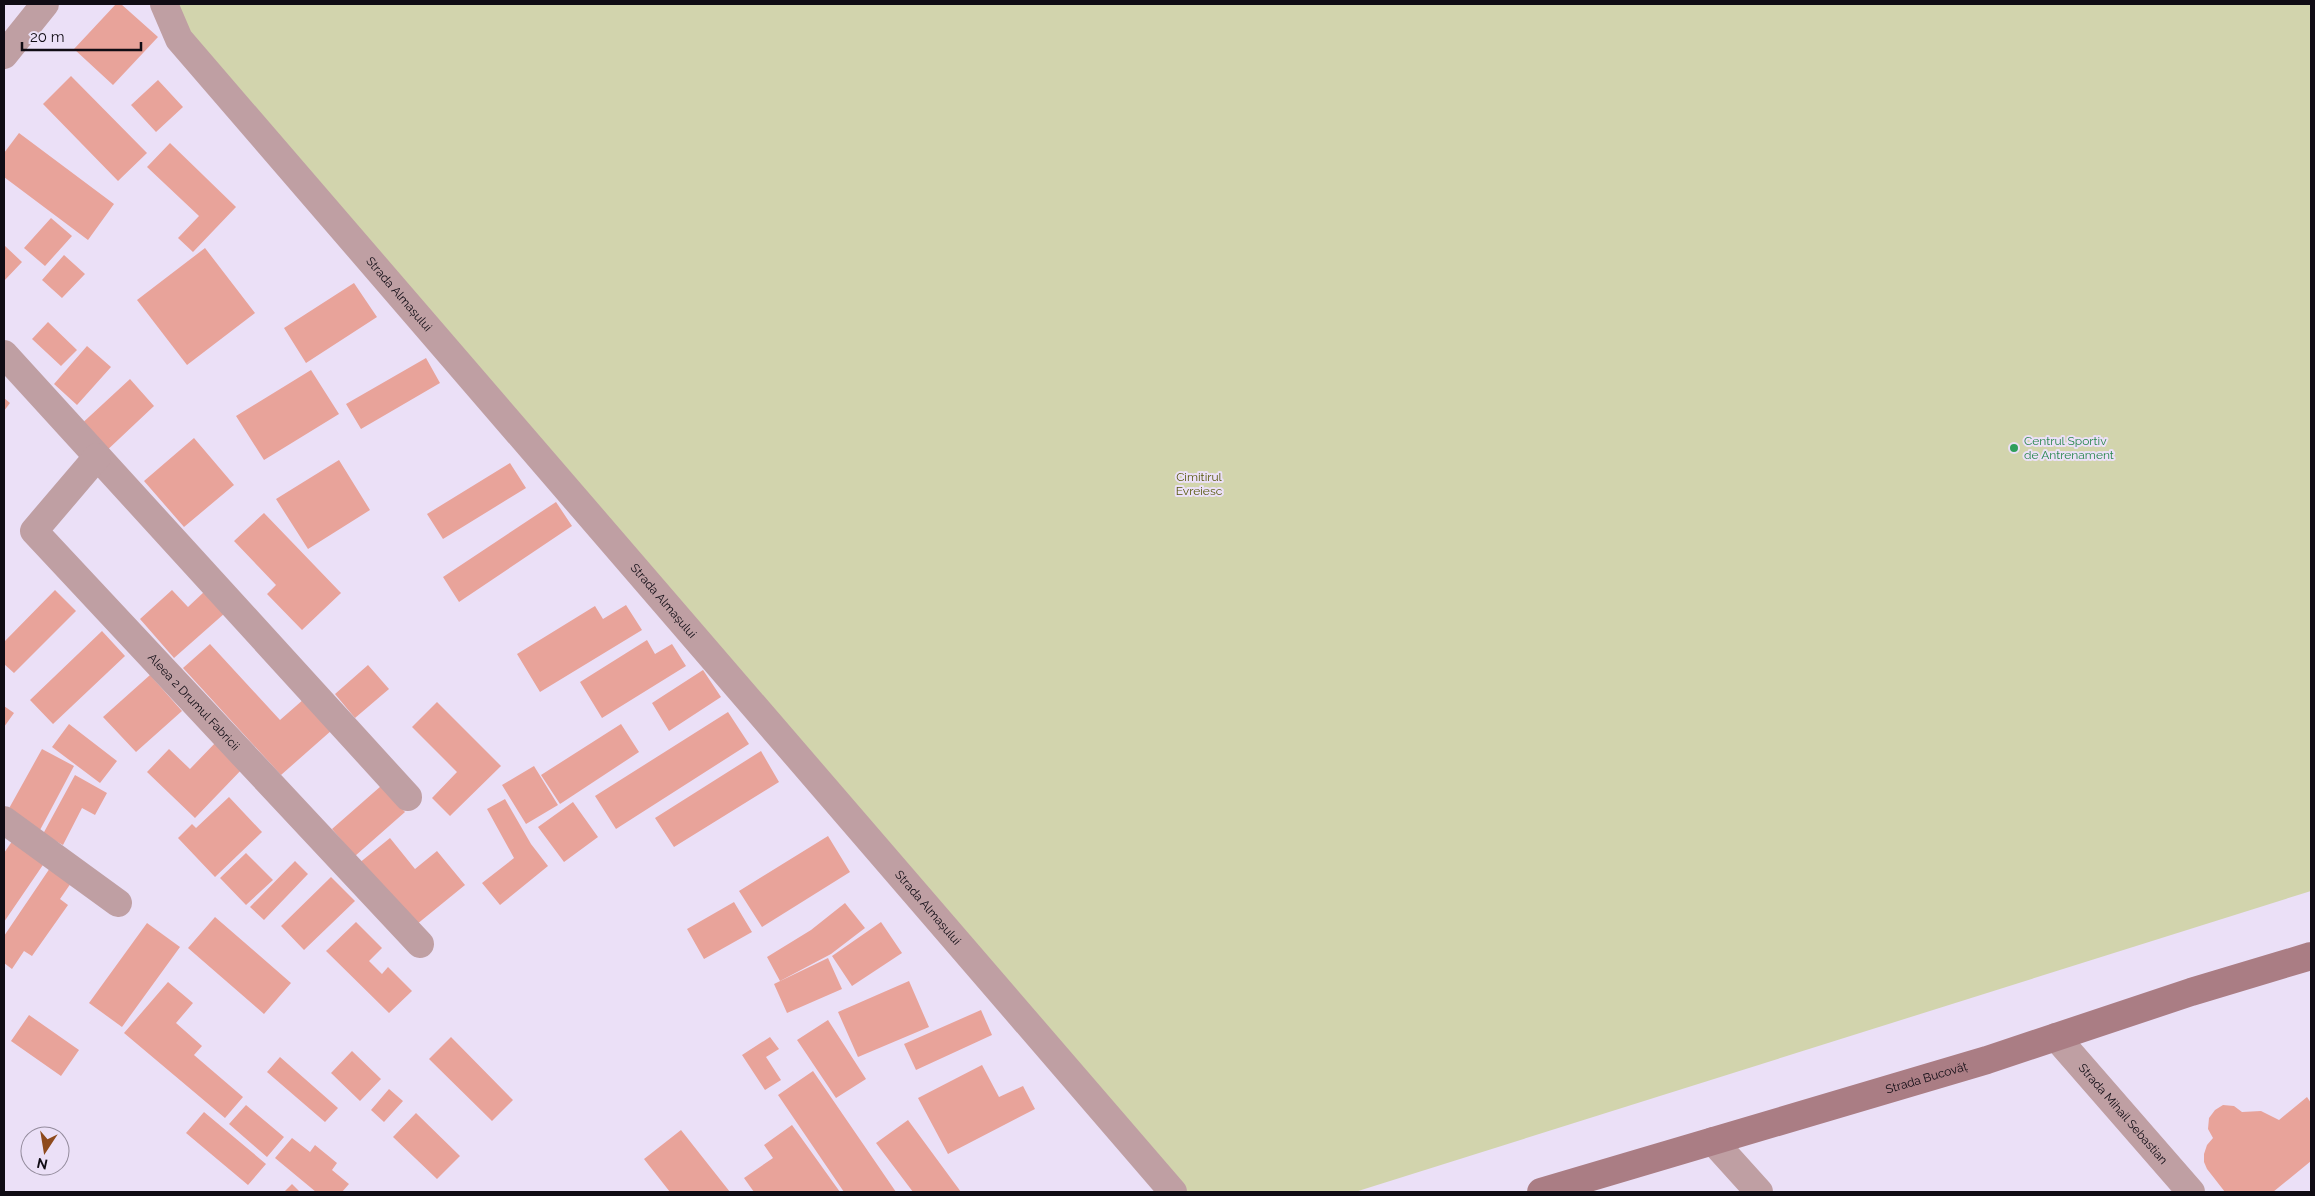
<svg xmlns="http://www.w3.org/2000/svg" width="2315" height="1196" font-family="Raleway,sans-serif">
<rect width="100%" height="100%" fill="#ebe0f7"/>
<path fill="#d2d4ad" d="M 173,4 L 2311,4 L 2311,891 L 1355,1192 L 1182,1192 L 179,39 Z"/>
<path fill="#e8a39a" d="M 116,4 L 121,4 L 158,37 L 113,85 L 74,49 Z
M 71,76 L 147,153 L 118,181 L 43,104 Z
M 158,80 L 183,107 L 156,132 L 131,105 Z
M 19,133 L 114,204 L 88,240 L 4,177 L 4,153 Z
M 170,143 L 236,207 L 193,252 L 178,238 L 199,216 L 147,167 Z
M 51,218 L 72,236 L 45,266 L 24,248 Z
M 4,245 L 22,262 L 4,281 Z
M 205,248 L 255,313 L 187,365 L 137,300 Z
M 64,255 L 85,274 L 62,298 L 42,280 Z
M 354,283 L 377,317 L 306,363 L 284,328 Z
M 48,322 L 77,350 L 61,366 L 32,339 Z
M 87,346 L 111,367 L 77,405 L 54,384 Z
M 426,358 L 440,383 L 361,429 L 346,404 Z
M 311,370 L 339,414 L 264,460 L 236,416 Z
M 130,379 L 154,406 L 102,455 L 77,428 Z
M 4,398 L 10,403 L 4,411 Z
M 194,438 L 234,485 L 184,527 L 144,481 Z
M 339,460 L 370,510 L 308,549 L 276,499 Z
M 510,463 L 526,488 L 443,539 L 427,514 Z
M 556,502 L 572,526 L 459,602 L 443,577 Z
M 264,513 L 341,593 L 302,630 L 267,594 L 276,585 L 234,541 Z
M 55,590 L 76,611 L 14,673 L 4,664 L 4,642 Z
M 172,590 L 188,607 L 205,591 L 225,613 L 174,658 L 140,619 Z
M 626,605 L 642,630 L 540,692 L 517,654 L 595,606 L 603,619 Z
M 102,631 L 125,656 L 53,724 L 30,700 Z
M 647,640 L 655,654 L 672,644 L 686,666 L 602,718 L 580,682 Z
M 210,644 L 280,720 L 304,699 L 332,730 L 281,775 L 183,668 Z
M 368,665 L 389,689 L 355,718 L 335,694 Z
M 703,670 L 721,697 L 669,731 L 652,703 Z
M 150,675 L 182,711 L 136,752 L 103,717 Z
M 437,702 L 501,766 L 450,816 L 432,798 L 457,772 L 412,727 Z
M 4,706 L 14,713 L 4,727 Z
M 728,712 L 749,744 L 616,829 L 595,796 Z
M 69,724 L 117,761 L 100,783 L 52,747 Z
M 621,724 L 639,752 L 560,804 L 541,775 Z
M 218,740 L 245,766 L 195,818 L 147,772 L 169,749 L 190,769 Z
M 42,749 L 74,766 L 40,830 L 7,812 Z
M 761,751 L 779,782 L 674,847 L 655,818 Z
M 534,766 L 558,805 L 526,824 L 502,785 Z
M 75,775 L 107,793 L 95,815 L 82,808 L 63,845 L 43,834 Z
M 381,786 L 405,812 L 355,856 L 332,829 Z
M 229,797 L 262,832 L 215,877 L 178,838 L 192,824 L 196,828 Z
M 505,799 L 531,844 L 548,866 L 500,905 L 482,883 L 514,858 L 487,809 Z
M 573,802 L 598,837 L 564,862 L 538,827 Z
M 828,836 L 850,872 L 762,927 L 739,891 Z
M 15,837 L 47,859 L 4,922 L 4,853 Z
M 390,838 L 415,869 L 437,851 L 465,885 L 411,929 L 358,864 Z
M 246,853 L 273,880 L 246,905 L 220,878 Z
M 295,861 L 308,874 L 264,920 L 250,907 Z
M 50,868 L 71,883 L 60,899 L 68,905 L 32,956 L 24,951 L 12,969 L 4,963 L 4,936 Z
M 331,877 L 355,901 L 304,950 L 281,926 Z
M 734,902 L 752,932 L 704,959 L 687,929 Z
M 845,903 L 865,928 L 831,954 L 780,981 L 767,957 L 811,930 Z
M 215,917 L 291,983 L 264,1014 L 188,948 Z
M 356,922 L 382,948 L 369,961 L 382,974 L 388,967 L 412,991 L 389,1013 L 326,951 Z
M 881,922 L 902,953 L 852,986 L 832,956 Z
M 147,923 L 180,947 L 122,1027 L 89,1003 Z
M 828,958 L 842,989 L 787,1013 L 774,984 Z
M 909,981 L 929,1027 L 858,1057 L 838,1012 Z
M 168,982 L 193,1003 L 176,1023 L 202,1046 L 194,1055 L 243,1097 L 225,1118 L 124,1033 Z
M 981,1010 L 992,1035 L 916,1070 L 904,1044 Z
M 29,1015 L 79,1050 L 61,1076 L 11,1041 Z
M 828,1020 L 866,1079 L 836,1098 L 797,1040 Z
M 451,1037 L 513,1100 L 492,1121 L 429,1059 Z
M 770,1037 L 779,1049 L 766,1057 L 781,1080 L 765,1090 L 742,1055 Z
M 352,1051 L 381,1079 L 360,1101 L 331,1073 Z
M 280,1057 L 338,1108 L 325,1122 L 267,1072 Z
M 982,1065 L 999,1097 L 1023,1086 L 1035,1109 L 948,1154 L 918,1098 Z
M 813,1071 L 896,1192 L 844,1192 L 778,1095 Z
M 389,1089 L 403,1101 L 384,1122 L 371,1110 Z
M 2307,1097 L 2311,1103 L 2311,1161 L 2273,1192 L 2225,1192 L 2207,1169 L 2204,1162 L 2204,1154 L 2207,1145 L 2213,1138 L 2208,1129 L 2209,1118 L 2215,1110 L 2223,1105 L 2234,1106 L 2242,1112 L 2261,1111 L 2279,1120 Z
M 246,1105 L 284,1137 L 267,1157 L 229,1124 Z
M 204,1112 L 266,1164 L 248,1185 L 186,1133 Z
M 416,1113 L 460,1156 L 437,1179 L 393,1137 Z
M 908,1120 L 961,1192 L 913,1192 L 876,1143 Z
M 792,1125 L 840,1192 L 754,1192 L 744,1178 L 773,1158 L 764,1145 Z
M 681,1130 L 730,1192 L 670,1192 L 644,1159 Z
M 292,1138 L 310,1152 L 315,1145 L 337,1163 L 332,1170 L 349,1184 L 342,1192 L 316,1192 L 275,1158 Z
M 292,1184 L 300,1192 L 284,1192 Z"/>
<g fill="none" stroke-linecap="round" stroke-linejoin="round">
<g stroke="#bf9fa3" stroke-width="28">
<path id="s1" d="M 164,4 L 179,39 L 1173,1192"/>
<path d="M 4,55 L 45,4"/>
<path d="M 4,354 L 408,797"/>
<path id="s2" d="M 97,457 L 34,531 L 420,944"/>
<path d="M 4,820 L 118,903"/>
<path id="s3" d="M 2056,1037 L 2191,1192"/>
<path d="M 1713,1141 L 1759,1192"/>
</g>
<path stroke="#aa7d84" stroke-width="28" id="s4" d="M 1541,1192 L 1987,1060 L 2191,992 L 2311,956"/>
</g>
<circle fill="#2e9e5b" stroke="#ebe0f7" stroke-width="2" cx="2014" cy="448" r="5"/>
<g text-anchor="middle" stroke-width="4" stroke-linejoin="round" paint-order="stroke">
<g font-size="12" fill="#100c14" stroke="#ebe0f7">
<text dy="4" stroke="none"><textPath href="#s1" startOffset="375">Strada Almașului</textPath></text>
<text dy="4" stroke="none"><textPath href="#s1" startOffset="780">Strada Almașului</textPath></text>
<text dy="4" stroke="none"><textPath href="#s2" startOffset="331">Aleea 2 Drumul Fabricii</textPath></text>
<text dy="4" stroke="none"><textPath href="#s1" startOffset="1185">Strada Almașului</textPath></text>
<text dy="4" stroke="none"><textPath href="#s4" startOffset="402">Strada Bucovăț</textPath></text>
<text dy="4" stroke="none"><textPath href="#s3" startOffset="102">Strada Mihail Sebastian</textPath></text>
</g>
<g font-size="12" fill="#27864d" stroke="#ebe0f7" text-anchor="start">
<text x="2024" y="445">Centrul Sportiv<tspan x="2024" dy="14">de Antrenament</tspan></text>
</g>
<g font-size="12" fill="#57580d" stroke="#ebe0f7">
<text x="1199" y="481">Cimitirul<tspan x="1199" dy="14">Evreiesc</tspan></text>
</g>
</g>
<rect width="2315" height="1196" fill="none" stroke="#100c14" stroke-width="10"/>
<g transform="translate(45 1151) rotate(192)"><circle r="24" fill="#ebe0f7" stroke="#938b9c"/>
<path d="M0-4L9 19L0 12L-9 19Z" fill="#8e4a1d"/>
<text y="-8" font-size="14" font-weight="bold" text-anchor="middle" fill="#100c14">N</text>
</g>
<path d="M22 42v8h119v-8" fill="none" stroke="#100c14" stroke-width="2.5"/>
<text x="30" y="42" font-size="15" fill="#100c14" stroke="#ebe0f7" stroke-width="4" paint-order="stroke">20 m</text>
</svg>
